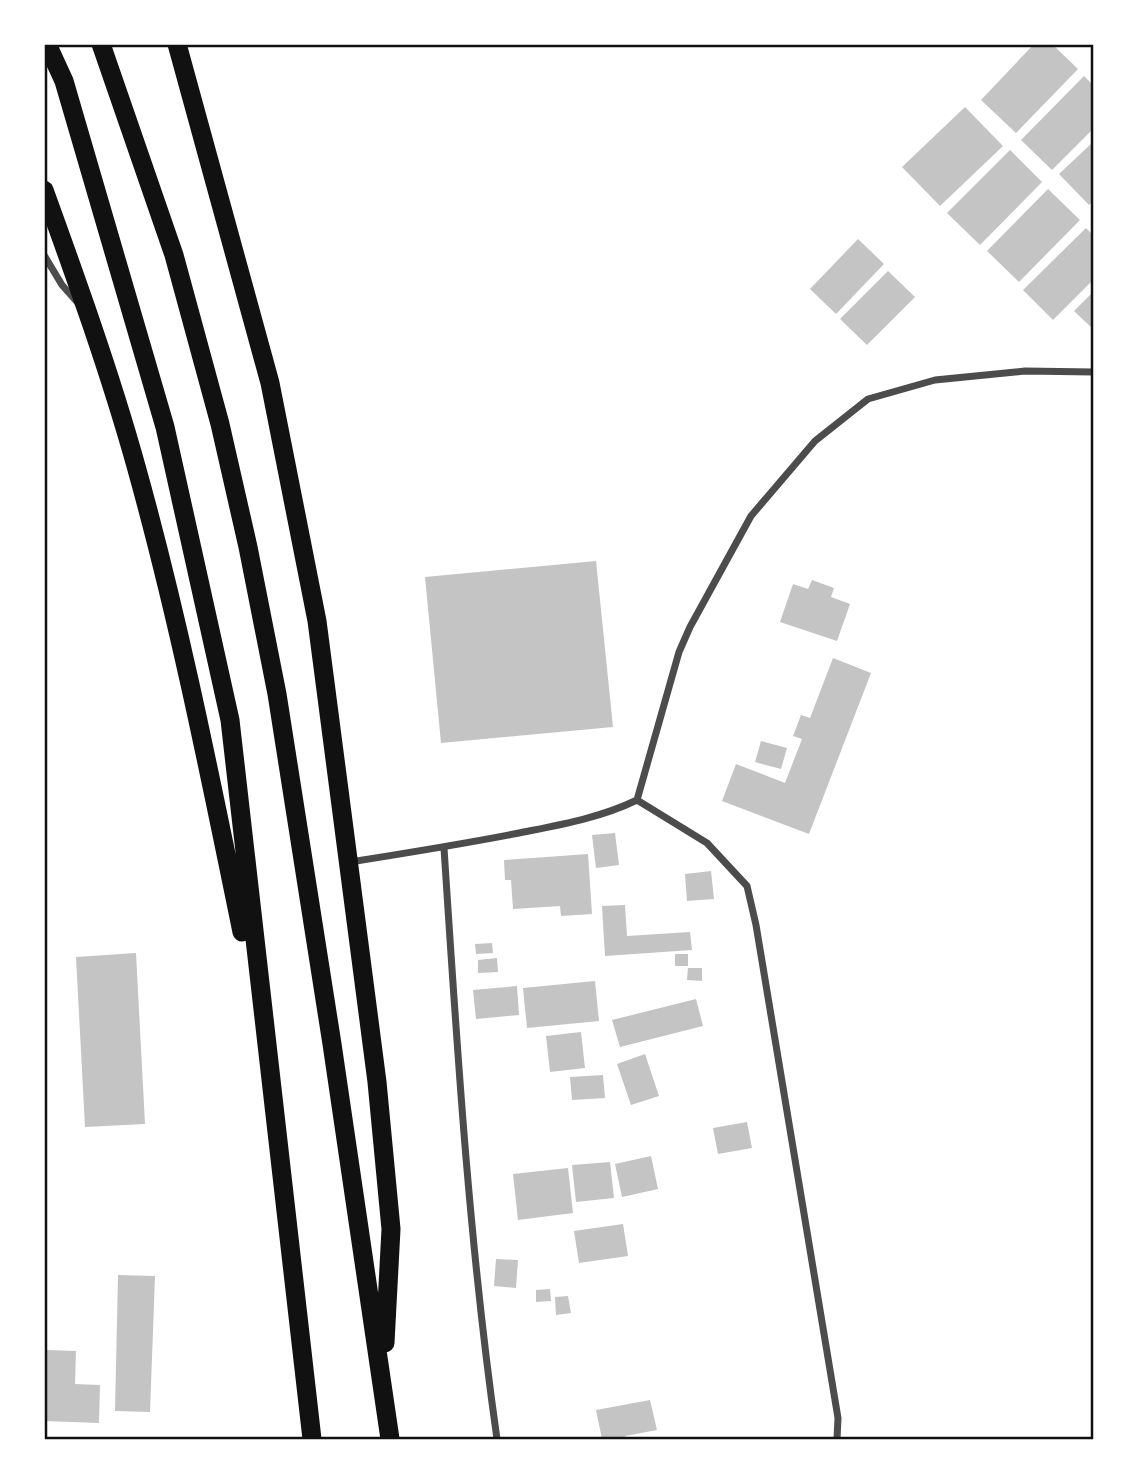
<svg xmlns="http://www.w3.org/2000/svg" width="1137" height="1483" font-family="Poppins,sans-serif">
<rect width="100%" height="100%" fill="#fff"/>
<path fill="#c4c4c4" d="M 1034,44 L 1052,44 L 1078,69 L 1016,133 L 981,100 Z
M 1084,76 L 1093,85 L 1093,129 L 1052,170 L 1021,140 Z
M 965,107 L 1003,146 L 940,206 L 902,167 Z
M 1093,142 L 1093,201 L 1089,205 L 1059,174 Z
M 1010,150 L 1042,182 L 980,245 L 947,213 Z
M 1048,189 L 1080,220 L 1019,282 L 987,251 Z
M 1086,228 L 1093,235 L 1093,280 L 1053,320 L 1023,290 Z
M 858,239 L 884,264 L 836,314 L 810,289 Z
M 888,271 L 915,297 L 867,345 L 840,319 Z
M 1093,292 L 1093,329 L 1074,311 Z
M 596,561 L 613,727 L 441,743 L 425,577 Z
M 812,580 L 834,588 L 831,597 L 850,604 L 837,641 L 780,622 L 793,584 L 808,589 Z
M 833,658 L 871,673 L 809,834 L 722,801 L 736,764 L 785,783 L 802,739 L 793,736 L 801,715 L 810,718 Z
M 761,741 L 787,748 L 781,769 L 755,762 Z
M 615,833 L 619,865 L 596,868 L 592,835 Z
M 588,854 L 592,914 L 561,916 L 560,906 L 513,909 L 511,880 L 505,880 L 504,860 Z
M 711,871 L 714,899 L 687,901 L 685,874 Z
M 625,905 L 627,936 L 690,932 L 692,950 L 605,956 L 602,906 Z
M 492,943 L 493,953 L 476,954 L 475,944 Z
M 136,953 L 145,1124 L 85,1127 L 76,957 Z
M 675,954 L 688,954 L 688,966 L 675,966 Z
M 497,958 L 498,972 L 478,973 L 478,960 Z
M 688,968 L 702,968 L 702,981 L 687,980 Z
M 595,981 L 599,1021 L 527,1028 L 523,988 Z
M 517,986 L 519,1015 L 476,1019 L 473,990 Z
M 696,999 L 703,1026 L 620,1047 L 612,1020 Z
M 581,1032 L 585,1068 L 550,1072 L 546,1036 Z
M 645,1054 L 659,1096 L 631,1105 L 617,1064 Z
M 603,1075 L 605,1098 L 572,1100 L 570,1077 Z
M 747,1122 L 752,1148 L 718,1154 L 713,1128 Z
M 651,1156 L 658,1189 L 622,1197 L 615,1164 Z
M 610,1162 L 614,1198 L 576,1202 L 572,1165 Z
M 568,1168 L 573,1213 L 518,1220 L 513,1174 Z
M 623,1224 L 628,1256 L 579,1263 L 574,1231 Z
M 496,1259 L 518,1260 L 516,1288 L 494,1286 Z
M 118,1275 L 155,1276 L 150,1412 L 115,1411 Z
M 550,1289 L 551,1301 L 536,1302 L 536,1290 Z
M 568,1296 L 571,1313 L 556,1315 L 555,1297 Z
M 47,1350 L 76,1351 L 75,1384 L 100,1385 L 99,1423 L 44,1421 Z
M 650,1400 L 657,1430 L 625,1436 L 626,1439 L 602,1439 L 596,1410 Z"/>
<g fill="none" stroke-linecap="round" stroke-linejoin="round">
<path stroke="#4c4c4c" stroke-width="7" d="M 44,255 L 62,285 L 78,303
M 637,800 L 707,843 L 747,886 L 756,925 L 838,1418 L 837,1439
M 444,848 C 457,1046 469,1243 497,1439
M 350,862 C 407,853 463,844 519,833 C 559,825 600,818 637,800 L 679,652 L 690,627 L 751,516 L 815,441 L 868,399 L 935,380 L 1025,371 L 1093,372"/>
<path stroke="#111" stroke-width="19" d="M 47,44 L 64,81 L 165,427 L 230,720 L 312,1439
M 101,44 L 174,255 L 220,424 L 248,547 L 277,694 L 332,1044 L 390,1439
M 177,44 L 270,383 L 317,621 L 377,1082 L 391,1229 L 385,1343
M 44,190 C 77,281 110,373 136,466 C 179,620 210,776 242,932"/>
</g>
<rect width="1137" height="1483" fill="none" stroke="#ffffff" stroke-width="91"/>
<rect x="46" y="46" width="1046" height="1392" fill="none" stroke="#111" stroke-width="2.5"/>
</svg>
